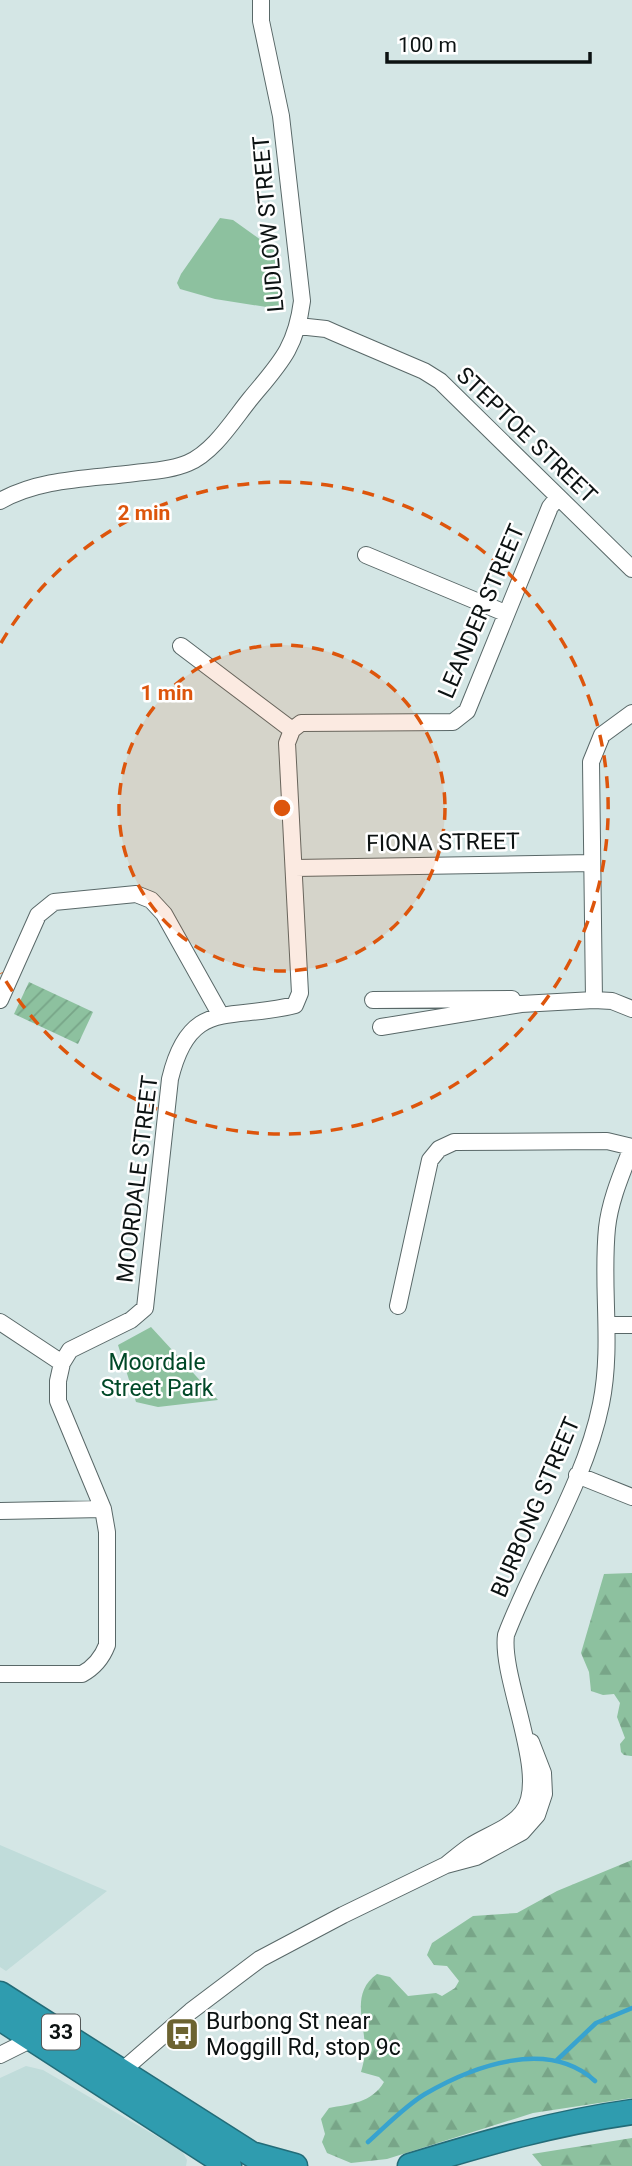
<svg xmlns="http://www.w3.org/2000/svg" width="632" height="2166" font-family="Roboto,sans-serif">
<defs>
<pattern id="forest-firs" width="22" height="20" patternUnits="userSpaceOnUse" patternTransform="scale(1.75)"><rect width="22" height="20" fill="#8dc19f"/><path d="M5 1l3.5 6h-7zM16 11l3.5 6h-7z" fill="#78a588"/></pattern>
<pattern id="garden-furrows" width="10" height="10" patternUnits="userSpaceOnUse" patternTransform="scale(1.75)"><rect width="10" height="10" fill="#8dc19f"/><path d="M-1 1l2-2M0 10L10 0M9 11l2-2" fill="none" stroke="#78a588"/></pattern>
</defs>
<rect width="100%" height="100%" fill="#d4e6e5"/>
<path fill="#c0dcda" d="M 0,1845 L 107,1891 L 6,1971 L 0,1967 Z
M 26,2066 L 43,2070 L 182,2151 L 187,2160 L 186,2166 L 0,2166 L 0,2078 Z"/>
<path fill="#8dc19f" d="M 220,218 L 233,220 L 279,253 L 279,309 L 215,299 L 180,289 L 177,283 L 181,274 Z
M 151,1327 L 218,1400 L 158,1407 L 136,1402 L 118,1345 Z"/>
<path fill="url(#forest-firs)" d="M 632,1573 L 632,1756 L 631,1756 L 624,1755 L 621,1752 L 620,1744 L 625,1738 L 617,1717 L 620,1703 L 614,1694 L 603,1695 L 591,1691 L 589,1672 L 581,1653 L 604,1574 Z
M 632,1860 L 632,2098 L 533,2113 L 387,2159 L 351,2163 L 327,2153 L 322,2142 L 325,2134 L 321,2119 L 329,2108 C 350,2104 372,2103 384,2082 L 379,2077 L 361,2072 C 363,2065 365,2057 365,2050 C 365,2023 350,1993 377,1974 L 390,1977 L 408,1996 L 436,1993 L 442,1996 L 455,1988 L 459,1981 L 447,1966 L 434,1965 L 427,1955 L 432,1943 L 473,1916 L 517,1913 L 557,1891 Z
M 632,2138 L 632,2166 L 542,2166 L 532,2154 Z"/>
<path fill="url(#garden-furrows)" d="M 29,982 L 93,1012 L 78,1044 L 14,1014 Z"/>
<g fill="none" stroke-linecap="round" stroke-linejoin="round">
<path stroke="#38a3cf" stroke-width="4.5" d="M 557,2060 L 596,2023 L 632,2008
M 368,2142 C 386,2126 405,2106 425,2094 C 473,2066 548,2038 595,2081"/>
<g stroke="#596868" stroke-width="18">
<path id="minor" d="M 298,326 L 326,329 L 335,333 L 424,371 L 440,381 L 632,569
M 0,501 C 41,478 89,479 135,473 C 152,471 172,470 188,463 C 214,452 233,420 251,398 C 280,363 296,348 302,301 L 281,116 L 261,21 L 261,0
M 366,555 L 505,613
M 181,646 L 292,730
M 632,713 L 602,735 L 591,762 L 594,1000 L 612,1001 L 632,1009
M 295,868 L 592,863
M 0,1000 L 38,915 L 54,902 L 136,894 L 151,900 L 164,914 L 220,1014
M 373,1000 L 512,999
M 381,1027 L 521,1004 L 594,1000
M 398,1306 L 430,1160 L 439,1149 L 454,1142 L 607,1141 L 632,1147
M 0,1322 L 62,1363
M 608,1325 L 632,1325
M 577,1475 L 632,1497
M 0,1511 L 103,1509
M 0,1674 L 82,1674 C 95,1667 102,1658 107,1645 L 107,1532 L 103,1509 L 58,1401 L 58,1381 L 62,1363 L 70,1350 L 131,1320 L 145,1308 L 170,1079 C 190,996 231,1022 295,1005 L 300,993 L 287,743 L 292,730 L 301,723 L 453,722 L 467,711 L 550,507 L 558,497
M 446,1865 C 455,1858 463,1851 472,1845 C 488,1835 510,1828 522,1813 C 551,1779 500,1679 506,1635 C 535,1559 585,1483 601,1404 C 613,1345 601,1287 607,1228 C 610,1200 622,1173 632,1147
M 0,2055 L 32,2039
M 116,2076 L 191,2011 L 260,1959 L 343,1915 L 446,1865 L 476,1857 L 522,1832 L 537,1815 L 544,1794 L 543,1773 L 531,1742"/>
</g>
<g stroke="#236c78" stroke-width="27">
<path id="highway" d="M 0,1994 L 270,2166
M 0,2018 L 229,2166
M 255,2155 L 295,2166
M 410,2166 C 485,2143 554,2123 632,2112"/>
</g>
<use href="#minor" stroke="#fff" stroke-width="16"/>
<use href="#highway" stroke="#2f9caf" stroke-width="24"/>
</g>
<circle cx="282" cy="808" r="163" fill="#dd550c" fill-opacity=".12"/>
<g fill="none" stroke="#dd550c" stroke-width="3.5" stroke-dasharray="12 9">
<circle cx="282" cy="808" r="163"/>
<path d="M1 643A326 326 0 1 1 1 973"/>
</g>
<defs>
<g id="bus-square" transform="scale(1.75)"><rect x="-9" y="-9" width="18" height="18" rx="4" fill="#6c6330" stroke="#fff"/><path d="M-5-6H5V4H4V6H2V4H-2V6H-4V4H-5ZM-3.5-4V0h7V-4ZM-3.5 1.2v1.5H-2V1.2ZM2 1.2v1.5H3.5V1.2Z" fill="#fff"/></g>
</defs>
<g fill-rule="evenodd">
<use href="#bus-square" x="182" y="2034"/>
</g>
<g text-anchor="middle" stroke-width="5" stroke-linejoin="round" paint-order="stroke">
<rect fill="#fff" stroke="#555959" stroke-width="2" x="42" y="2014.5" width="38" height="35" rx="5"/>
<g font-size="21" font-weight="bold" fill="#0c1212">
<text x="61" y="2039">33</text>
</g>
<g font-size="23" fill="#0c1212" stroke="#fff">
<text transform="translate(268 224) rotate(-95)" y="8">LUDLOW STREET</text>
<text transform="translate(527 435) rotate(44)" y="8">STEPTOE STREET</text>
<text transform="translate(481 611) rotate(-67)" y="8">LEANDER STREET</text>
<text transform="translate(443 842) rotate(-1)" y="8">FIONA STREET</text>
<text transform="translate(137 1179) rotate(-83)" y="8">MOORDALE STREET</text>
<text transform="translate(535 1507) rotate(-67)" y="8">BURBONG STREET</text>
</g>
<g font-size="23" fill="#004827" stroke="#fff">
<text x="157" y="1370">Moordale<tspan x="157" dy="26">Street Park</tspan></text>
</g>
<g font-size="23" fill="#0c1212" stroke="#fff" text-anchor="start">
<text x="206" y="2029">Burbong St near<tspan x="206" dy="26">Moggill Rd, stop 9c</tspan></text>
</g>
</g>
<circle cx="282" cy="808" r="10" fill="#dd550c" stroke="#fff" stroke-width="3.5"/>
<g font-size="21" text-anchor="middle" font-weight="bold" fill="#dd550c" stroke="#fff" stroke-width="5" stroke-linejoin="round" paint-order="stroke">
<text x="144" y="520">2 min</text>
<text x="167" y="700">1 min</text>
</g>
<path d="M387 52v10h203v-10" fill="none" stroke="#0c1212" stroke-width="3.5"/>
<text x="398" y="52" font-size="21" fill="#0c1212" stroke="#ffffff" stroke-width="5" paint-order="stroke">100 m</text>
</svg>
